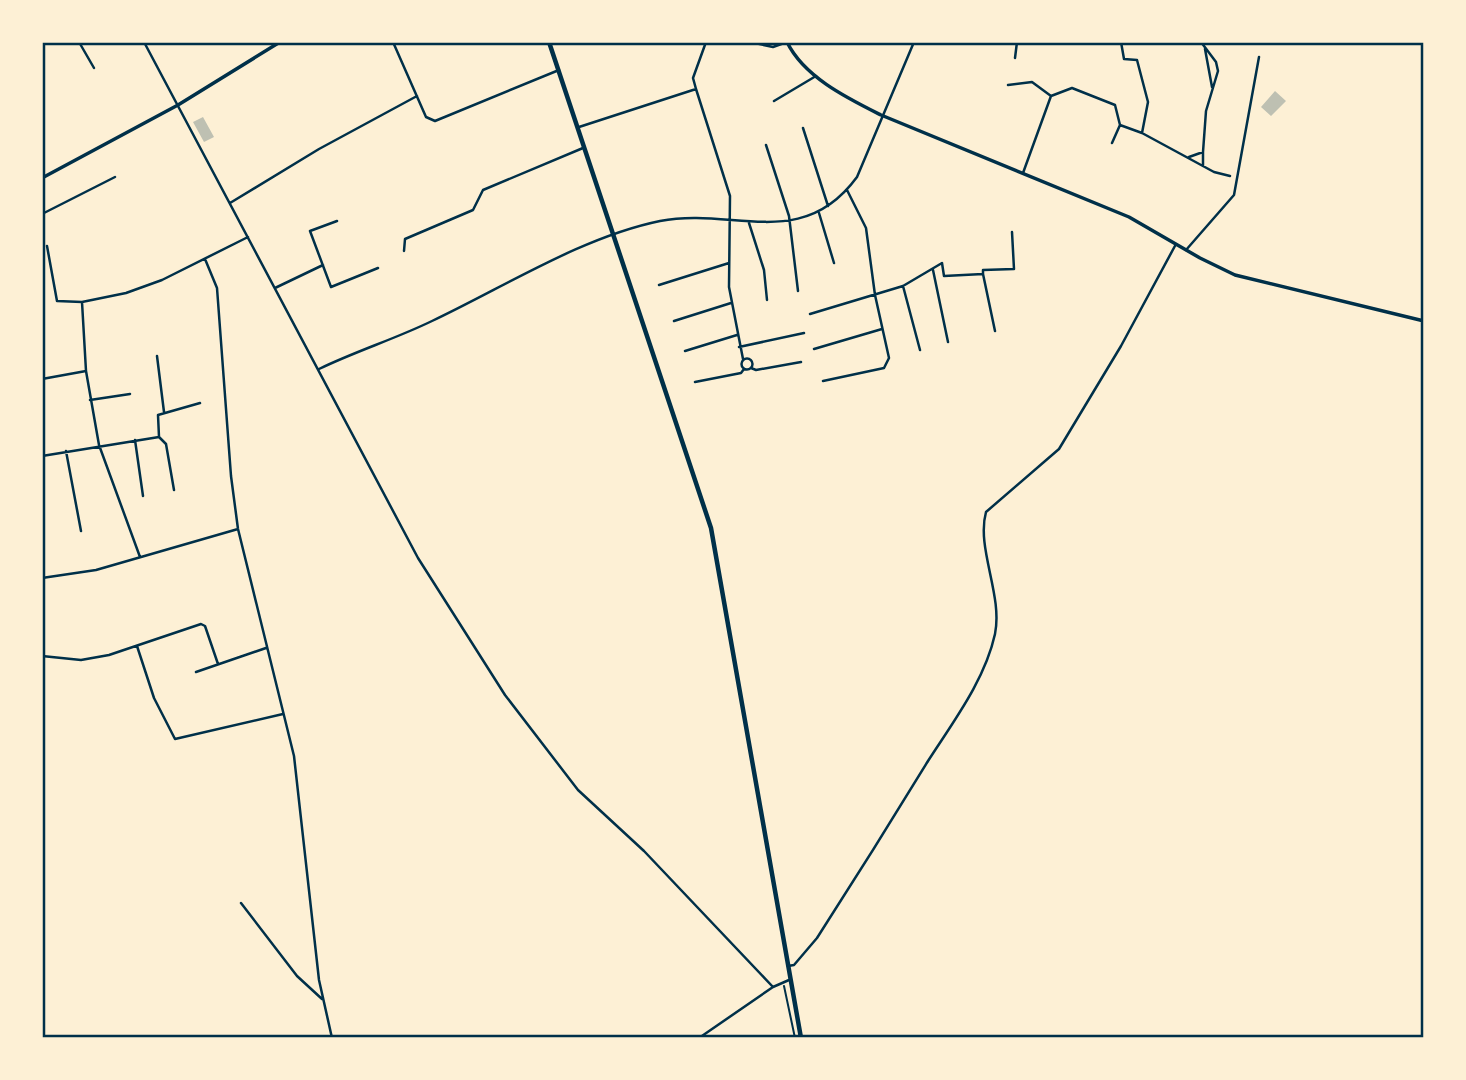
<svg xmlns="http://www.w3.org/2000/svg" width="1466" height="1080" font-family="'DejaVu Sans',sans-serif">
<rect width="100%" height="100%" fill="#fdf0d5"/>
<path fill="#bec0b2" d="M 1275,91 L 1286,101 L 1271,116 L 1261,107 Z
M 203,117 L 214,137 L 204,142 L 193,122 Z"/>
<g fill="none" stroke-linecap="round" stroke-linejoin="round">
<path stroke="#003049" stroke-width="2" d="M 784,986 L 795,1038"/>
<path stroke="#003049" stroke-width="2.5" d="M 79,42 L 94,68
M 144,42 L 418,558 L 505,695 L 578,790 L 644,851 L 773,987
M 393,42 L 426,117 L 435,121 L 559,70
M 750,42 L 773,47 L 787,42
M 1121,42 L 1124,59 L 1137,60 L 1148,102 L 1142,133
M 1205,49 L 1212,87
M 1015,58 L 1017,42
M 1008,85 L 1032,82 L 1051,96
M 696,89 L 693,78 L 706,42
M 774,101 L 816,76
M 579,127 L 696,89 L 730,196 L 729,287 L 743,359
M 803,128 L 828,206
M 1112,143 L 1120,125
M 766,145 L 789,216 L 798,291
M 1189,157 L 1203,152 L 1206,111 L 1218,71 L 1216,62 L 1201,42
M 1203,166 L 1203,152
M 1023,173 L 1051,96 L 1072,88 L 1115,105 L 1120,125 L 1142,133 L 1214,172 L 1230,176
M 230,203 L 319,149 L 417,96
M 819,213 L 834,263
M 42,214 L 115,177
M 337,221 L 310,231 L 331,287 L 378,268
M 749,223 L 764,270 L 767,300
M 47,246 L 57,301 L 82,302
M 1186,250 L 1234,195 L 1259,57
M 404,251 L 405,239 L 473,210 L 483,190 L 583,148
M 205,259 L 217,288 L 231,476 L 238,529 L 294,756 L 319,980 L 332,1038
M 933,270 L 948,342
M 983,274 L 983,270 L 1014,269 L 1012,232
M 659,285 L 729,263
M 903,286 L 920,350
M 275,288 L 323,265
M 810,314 L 903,286 L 942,263 L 944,276 L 983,274 L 995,331
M 674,321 L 731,303
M 739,347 L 804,333
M 814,349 L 882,329
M 685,351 L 737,335
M 157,356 L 164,412
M741.5 364a5.5 5.5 0 1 1 11 0a5.5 5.5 0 1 1-11 0Z
M 751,368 L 756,370 L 801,362
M 319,369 C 356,351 395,339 432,321 C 504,287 582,237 660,221 C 734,207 802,252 857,177 L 914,42
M 42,379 L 86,371
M 823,381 L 884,368 L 889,358 L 875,295 L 866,228 L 847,190
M 695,382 L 741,373 L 744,369
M 90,400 L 130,394
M 159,437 L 158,415 L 200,403
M 135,440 L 143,496
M 66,451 L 81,531
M 42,456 L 159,437 L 166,444 L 174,490
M 140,557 L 99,445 L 86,371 L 82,302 L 126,293 L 162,280 L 248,237
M 42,578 L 96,570 L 238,529
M 137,646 L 154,698 L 175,739 L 283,714
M 42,656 L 81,660 L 109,655 L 201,624 L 205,626 L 218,664
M 196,672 L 266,648
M 241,903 L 297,976 L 322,999
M 788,966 L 794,965 L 817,938 C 855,879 892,820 928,761 C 953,722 985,680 995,634 C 1003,595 976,548 986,512 L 1059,449 L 1121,346 L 1176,244
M 699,1038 L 773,987 L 789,980"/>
<path stroke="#003049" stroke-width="3.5" d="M 787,42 C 804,77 847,98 881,115 L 1129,217 L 1200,258 L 1235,275 L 1424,321
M 42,178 L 178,105 L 280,42"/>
<path stroke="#003049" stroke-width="4.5" d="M 549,42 L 711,528 L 801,1038"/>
</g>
<rect width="1466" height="1080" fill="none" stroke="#fdf0d5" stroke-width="88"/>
<rect x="44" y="44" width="1378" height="992" fill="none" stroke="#003049" stroke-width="2.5"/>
</svg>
